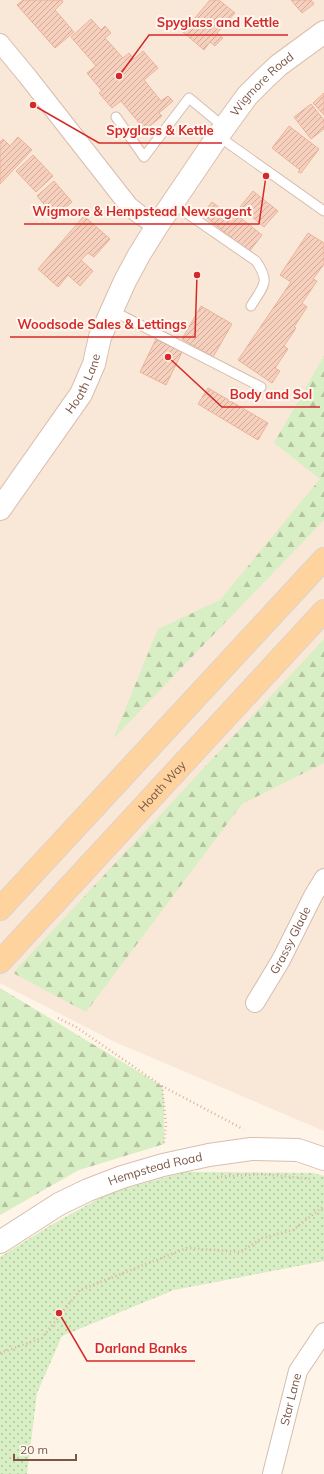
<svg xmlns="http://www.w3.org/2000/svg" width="324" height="1474" font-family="Mulish,sans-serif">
<defs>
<pattern id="forest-firs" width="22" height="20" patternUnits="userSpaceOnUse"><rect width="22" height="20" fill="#d8eec4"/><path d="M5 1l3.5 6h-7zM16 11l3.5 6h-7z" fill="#b4c4a1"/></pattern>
<pattern id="park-dots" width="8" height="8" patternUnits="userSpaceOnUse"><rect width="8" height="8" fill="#d8eec4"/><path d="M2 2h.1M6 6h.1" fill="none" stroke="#b4c4a1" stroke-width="1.8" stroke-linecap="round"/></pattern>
<pattern id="building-hatch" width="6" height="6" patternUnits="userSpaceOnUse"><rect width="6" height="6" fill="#f7cfbd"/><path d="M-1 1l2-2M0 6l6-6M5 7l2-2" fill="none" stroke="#cdab9c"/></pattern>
</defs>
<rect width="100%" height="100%" fill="#fef4e8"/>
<path fill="#f9e8d8" d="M 0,0 L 324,0 L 324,1131 L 115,1042 L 0,983 Z"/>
<path fill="url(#forest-firs)" d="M 324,356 L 324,520 L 113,739 L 158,629 L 220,600 L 320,479 L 274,443 Z
M 324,639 L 324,763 L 242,804 L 86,1012 L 13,973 Z
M 0,988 L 162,1086 L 164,1102 L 164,1144 L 79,1170 L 0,1215 Z"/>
<path fill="url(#park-dots)" d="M 185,1172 L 313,1173 L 324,1176 L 324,1261 L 174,1290 L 62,1336 L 37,1393 L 27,1474 L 0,1474 L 0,1257 L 51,1225 L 109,1193 Z"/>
<path fill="url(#building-hatch)" stroke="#ebb39b" d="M 23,0 L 62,0 L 63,2 L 55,10 L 74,32 L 55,48 L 17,5 Z
M 210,0 L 219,0 L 235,13 L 217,33 L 223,38 L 215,46 L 210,42 L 204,50 L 183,32 Z
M 291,0 L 311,0 L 314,4 L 302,13 Z
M 91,19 L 101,30 L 105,26 L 111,33 L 105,38 L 123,58 L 129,53 L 134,59 L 143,51 L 158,68 L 144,80 L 161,101 L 168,96 L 173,101 L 159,113 L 162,116 L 145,130 L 121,101 L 112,108 L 99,93 L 102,91 L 87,73 L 96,66 L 71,37 Z
M 324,93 L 324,115 L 313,103 Z
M 311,104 L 324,120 L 324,129 L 311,139 L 294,117 Z
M 289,126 L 319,149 L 301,173 L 298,172 L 300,170 L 272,148 Z
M 18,137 L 32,150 L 0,184 L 0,142 L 3,139 L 10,146 Z
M 33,155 L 53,176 L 36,192 L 16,171 Z
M 54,181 L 72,202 L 55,217 L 37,196 Z
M 253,191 L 278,211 L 264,227 L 240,207 Z
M 212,202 L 224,211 L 227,207 L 262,235 L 249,252 L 202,214 Z
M 84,216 L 110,239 L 94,257 L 88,253 L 81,260 L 93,271 L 80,286 L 68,275 L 58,287 L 38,269 Z
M 308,233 L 324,243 L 324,264 L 313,279 L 317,281 L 302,303 L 307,307 L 294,327 L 296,328 L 284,346 L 288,349 L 275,368 L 280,371 L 272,383 L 238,360 L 291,282 L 280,275 Z
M 201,306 L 232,324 L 213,357 L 182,339 Z
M 156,339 L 182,352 L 166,385 L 140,372 Z
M 208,388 L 268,423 L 258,440 L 198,404 Z"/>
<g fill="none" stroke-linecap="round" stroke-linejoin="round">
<g stroke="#d5bdaf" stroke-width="11">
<path id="lane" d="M 116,117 L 144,157 L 189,98 L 224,127
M 218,136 L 324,211
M 172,203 L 256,261 C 271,283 263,286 251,306
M 111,310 L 261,387"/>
</g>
<g stroke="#d5bdaf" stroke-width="20">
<g id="street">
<path d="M 0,43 L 28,77 L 129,206 L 140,215 L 157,226"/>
<path id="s1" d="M 255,1003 L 281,960 L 313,896 L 324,878"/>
<path id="s2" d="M 272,1474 L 298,1371 L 324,1332"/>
</g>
</g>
<g stroke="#dabeae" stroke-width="24">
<g id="secondary">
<path id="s3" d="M 0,509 L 81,394 L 94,364 L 100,337 L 125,281 L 139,255 L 157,226 L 218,136 L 247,96 L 264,79 L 279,65 L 324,32"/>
<path id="s4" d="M 0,1242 L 59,1204 L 88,1190 L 122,1177 L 163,1165 L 209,1155 L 251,1149 L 298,1150 L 324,1159"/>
</g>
</g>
<g stroke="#ddd3cf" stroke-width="24">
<g id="primary">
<path d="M 0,909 L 324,559"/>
<path id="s5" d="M 0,962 L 324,611"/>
</g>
</g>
<path stroke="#ddb29f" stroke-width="2.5" stroke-dasharray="1 3" stroke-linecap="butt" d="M 58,1018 L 76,1027 L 162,1086 L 243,1129
M 162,1086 L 166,1124 L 164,1143
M 217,1177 L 260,1174 L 312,1179
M 0,1353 L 42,1338 L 80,1290 L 187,1248 L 241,1252 L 262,1238 L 293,1230 L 324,1206"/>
<use href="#lane" stroke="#fff" stroke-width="9"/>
<use href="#street" stroke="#fff" stroke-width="18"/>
<use href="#secondary" stroke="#fff" stroke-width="22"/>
<use href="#primary" stroke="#ffd39e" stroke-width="22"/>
</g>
<g text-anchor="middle" stroke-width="4" stroke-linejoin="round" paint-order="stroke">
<g font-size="12" fill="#7c5748" stroke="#fff8f0">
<text dy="4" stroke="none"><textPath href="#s3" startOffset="503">Wigmore Road</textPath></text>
<text dy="4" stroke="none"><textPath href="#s3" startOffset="151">Hoath Lane</textPath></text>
<text dy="4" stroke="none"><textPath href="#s5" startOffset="239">Hoath Way</textPath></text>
<text dy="4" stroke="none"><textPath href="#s1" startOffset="72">Grassy Glade</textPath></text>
<text dy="4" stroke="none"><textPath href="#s4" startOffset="173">Hempstead Road</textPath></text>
<text dy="4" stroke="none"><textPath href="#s2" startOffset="77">Star Lane</textPath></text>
</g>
</g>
<path fill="none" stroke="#d62828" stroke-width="1.5" d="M119 76L149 35H288M33 105L99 143H222M266 176L259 224H24M197 275L195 337H10M168 357L222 407H320M59 1313L87 1361H195"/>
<g fill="#d62828" stroke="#fff8f0" stroke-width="1.5">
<circle cx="119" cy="76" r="4"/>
<circle cx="33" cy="105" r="4"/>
<circle cx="266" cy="176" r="4"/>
<circle cx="197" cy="275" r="4"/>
<circle cx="168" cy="357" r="4"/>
<circle cx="59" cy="1313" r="4"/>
</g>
<g font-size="13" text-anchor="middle" font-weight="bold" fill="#d62828" stroke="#fff8f0" stroke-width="4" stroke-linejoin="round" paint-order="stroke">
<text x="218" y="27">Spyglass and Kettle</text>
<text x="160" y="135">Spyglass &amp; Kettle</text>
<text x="142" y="216">Wigmore &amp; Hempstead Newsagent</text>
<text x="102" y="329">Woodsode Sales &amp; Lettings</text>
<text x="271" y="399">Body and Sol</text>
<text x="141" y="1353">Darland Banks</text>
</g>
<path d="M14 1454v6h62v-6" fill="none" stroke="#7c5748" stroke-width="2"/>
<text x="20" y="1454" font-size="12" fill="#7c5748" stroke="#fff8f0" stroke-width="3" paint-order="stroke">20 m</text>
</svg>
